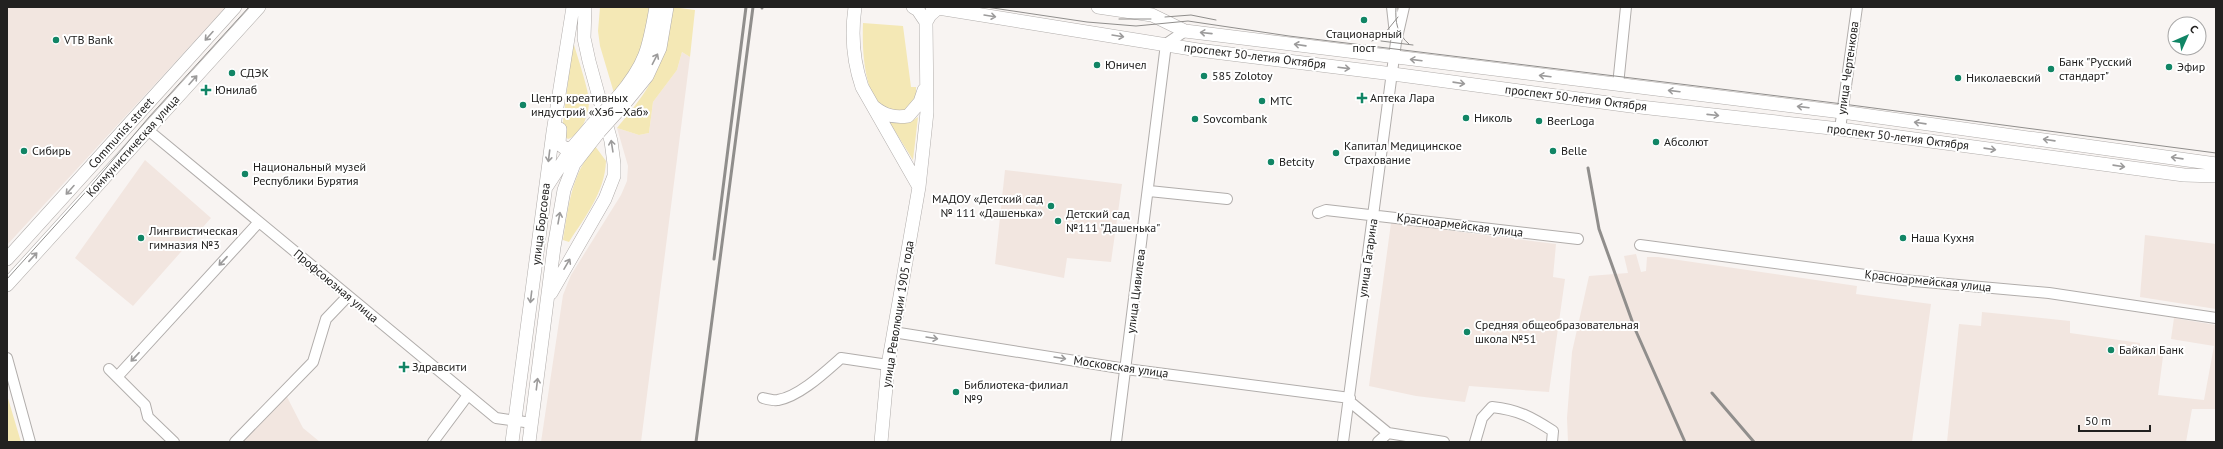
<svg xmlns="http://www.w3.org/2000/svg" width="2223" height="449" font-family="'PT Sans',sans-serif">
<rect width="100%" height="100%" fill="#f8f4f2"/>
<path fill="#f2e6e0" d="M 7,7 L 226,7 L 7,245 Z
M 682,52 L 690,57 L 641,442 L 541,442 L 563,295 L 571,275 L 621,195 L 627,181 L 628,166 L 617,128 L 639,135 L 649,133 L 653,102 L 677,70 Z
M 145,160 L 211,218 L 133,306 L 75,258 Z
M 1005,170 L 1122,184 L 1111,262 L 1067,258 L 1064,278 L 995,264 Z
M 1391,223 L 1556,244 L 1553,277 L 1565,279 L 1549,392 L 1469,386 L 1465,402 L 1416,396 L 1369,386 Z
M 2145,235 L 2216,244 L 2216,309 L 2140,297 Z
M 1636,254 L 1641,272 L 1646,271 L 1647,257 L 1658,257 L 1857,286 L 1856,294 L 1931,304 L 1912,442 L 1568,442 L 1567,418 L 1572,352 L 1589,276 L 1628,273 L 1624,256 Z
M 1982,312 L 2070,321 L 2070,333 L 2140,343 L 2140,347 L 2164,349 L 2158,395 L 2204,400 L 2214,346 L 2171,339 L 2174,318 L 2216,325 L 2216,409 L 2192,409 L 2186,442 L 1947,442 L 1959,324 L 1981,326 Z
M 286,395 L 303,428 L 320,442 L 242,442 Z"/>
<path fill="#f4e8b5" d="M 600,7 L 652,7 L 649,29 L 634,66 L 614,93 L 600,46 L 598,31 Z
M 672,7 L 695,10 L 690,57 L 682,52 L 677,70 L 653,102 L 649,133 L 639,135 L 617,128 C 656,82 663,66 672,7 Z
M 863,23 L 903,26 L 911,87 L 916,87 L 916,99 L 906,111 C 863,122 862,50 863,23 Z
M 573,41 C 576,53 590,93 589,103 C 588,116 582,134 568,139 L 564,136 L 562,130 Z
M 918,117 L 913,160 L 888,120 C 898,125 909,124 918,117 Z
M 595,146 L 606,161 C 605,192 585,217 569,242 L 563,240 C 569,204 571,176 595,146 Z
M 7,395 L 21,442 L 7,442 Z"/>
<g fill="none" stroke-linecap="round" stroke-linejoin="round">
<g stroke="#b1adab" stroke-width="12">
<path id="minor" d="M 1392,7 L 1395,34
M 1618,85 L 1626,7
M 1840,129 L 1857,7
M 148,130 L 496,418 L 532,423
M 1149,191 L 1227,199
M 1318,213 L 1326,210 L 1578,239
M 1640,245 L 1903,280 L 2049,293 L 2216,318
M 893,332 L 1126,369 L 1350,398
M 7,358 L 30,442
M 109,369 L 145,405 L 148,417 L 174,442
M 117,377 L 259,222
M 763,398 C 767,399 774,401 778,400 C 800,396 825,372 841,358 L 888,365
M 1349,401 L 1388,433
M 235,442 L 313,362 L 326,319 L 348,296
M 433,442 L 468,395
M 1116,442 L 1166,44 L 1185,31
M 1343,442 L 1396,42 L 1404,7
M 1378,442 L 1388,433 L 1444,442
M 1475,442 L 1482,418 L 1492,407 C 1519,410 1531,417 1553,431 L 1552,442"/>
</g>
<g stroke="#b1adab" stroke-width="14">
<path id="major" d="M 855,7 C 851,35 853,61 862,87 L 919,187
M 913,7 L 918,10 L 926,22
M 932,7 L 1198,50 L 1393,74 L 1631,106 L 1840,129 L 2184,175 L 2216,176
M 1098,7 L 1152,15 L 1185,31 L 1842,112 L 2216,164
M 618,97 C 646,64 649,48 656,7
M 625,103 L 647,76 L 660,48 L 667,7
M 874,107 C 885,116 895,118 908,116 L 920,102 L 924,90
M 560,129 L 559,144 L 566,149 L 572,148
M 547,186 L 572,148 L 592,125
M 7,259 L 235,7
M 7,285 L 259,7
M 551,293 L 605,199 L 614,176 L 614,164 L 611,141 L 589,61 L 584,38 L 585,7
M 512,442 L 553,132 L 573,7
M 529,442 L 554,247 L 564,190 L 574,164 L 599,132
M 881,442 L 888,365 L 919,187 L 927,112 L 926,22 L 930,15 L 938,8"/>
</g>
<use href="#minor" stroke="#fff" stroke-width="10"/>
<use href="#major" stroke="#fff" stroke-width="13"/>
<path stroke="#908e8c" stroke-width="1" d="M 986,7 L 1087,22 L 1136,26 L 1188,21 L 1289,36 L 1843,104 L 2216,153
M 1396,7 C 1395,22 1397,34 1409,44
M 1165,17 L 1191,15 L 1216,20
M 1119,19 L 1151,19
M 1359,39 L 1373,36 L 1377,32
M 1372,41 L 1385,33 L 1398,17
M 1381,41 L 1413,45
M 7,279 L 91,186 L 149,117 L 249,7"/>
<path stroke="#908e8c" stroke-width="3" d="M 762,8 L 762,7
M 1588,168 L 1599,229 L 1635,329 L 1685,442
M 714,259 L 746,7
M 1712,393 L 1754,442
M 696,442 L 753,7"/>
<g stroke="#b1adab" stroke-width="14" stroke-linecap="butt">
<path id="major-bridge" d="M 592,125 L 618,97
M 599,132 L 625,103"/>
</g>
<use href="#major-bridge" stroke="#fff" stroke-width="13"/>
</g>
<defs><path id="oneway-shaft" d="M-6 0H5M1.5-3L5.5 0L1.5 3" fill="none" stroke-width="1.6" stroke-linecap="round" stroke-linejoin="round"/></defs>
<g stroke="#9c9b9b">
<use href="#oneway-shaft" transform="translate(990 16) rotate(9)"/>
<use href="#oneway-shaft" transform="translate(1206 33) rotate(-174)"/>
<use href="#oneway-shaft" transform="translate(209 36) rotate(132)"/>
<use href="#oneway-shaft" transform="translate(1118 36) rotate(9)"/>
<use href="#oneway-shaft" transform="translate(1300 45) rotate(-172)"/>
<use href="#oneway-shaft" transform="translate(655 59) rotate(-63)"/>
<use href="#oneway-shaft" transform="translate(1416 60) rotate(-173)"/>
<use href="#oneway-shaft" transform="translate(1344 68) rotate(7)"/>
<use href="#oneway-shaft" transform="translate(1545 76) rotate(-173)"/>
<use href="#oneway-shaft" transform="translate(193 80) rotate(-48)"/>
<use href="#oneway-shaft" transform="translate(1459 83) rotate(8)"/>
<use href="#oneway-shaft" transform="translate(1674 91) rotate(-173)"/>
<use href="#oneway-shaft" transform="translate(1803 107) rotate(-173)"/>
<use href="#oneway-shaft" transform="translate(1713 115) rotate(6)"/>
<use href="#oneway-shaft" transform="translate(1920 123) rotate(-172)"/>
<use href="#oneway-shaft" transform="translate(2049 140) rotate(-172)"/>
<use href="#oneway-shaft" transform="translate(612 146) rotate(-99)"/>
<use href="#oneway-shaft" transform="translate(1990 149) rotate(8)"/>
<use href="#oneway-shaft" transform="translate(549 156) rotate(97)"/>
<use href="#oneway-shaft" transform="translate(2177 158) rotate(-172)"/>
<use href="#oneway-shaft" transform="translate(2119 166) rotate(8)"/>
<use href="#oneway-shaft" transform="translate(70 190) rotate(132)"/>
<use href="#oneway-shaft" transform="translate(559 218) rotate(-80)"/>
<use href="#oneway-shaft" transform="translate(33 257) rotate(-47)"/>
<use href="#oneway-shaft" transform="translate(223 261) rotate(133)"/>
<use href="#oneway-shaft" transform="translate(567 264) rotate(-60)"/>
<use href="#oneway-shaft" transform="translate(531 297) rotate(97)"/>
<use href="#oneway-shaft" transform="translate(932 338) rotate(9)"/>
<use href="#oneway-shaft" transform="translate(135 357) rotate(133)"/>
<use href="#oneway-shaft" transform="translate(1060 358) rotate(9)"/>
<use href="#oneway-shaft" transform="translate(537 384) rotate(-83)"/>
</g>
<g fill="#118565" stroke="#fff" stroke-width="1.5">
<circle cx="1364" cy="20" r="4"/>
<circle cx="56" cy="40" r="4"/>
<circle cx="1097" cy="65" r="4"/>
<circle cx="2169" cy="67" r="4"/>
<circle cx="2051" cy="69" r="4"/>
<circle cx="232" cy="73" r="4"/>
<circle cx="1204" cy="76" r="4"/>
<circle cx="1958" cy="78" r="4"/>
<path d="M204 84h4v4h4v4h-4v4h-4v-4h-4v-4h4z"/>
<path d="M1360 92h4v4h4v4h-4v4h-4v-4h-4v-4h4z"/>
<circle cx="1262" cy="101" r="4"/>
<circle cx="523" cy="105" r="4"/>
<circle cx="1466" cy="118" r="4"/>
<circle cx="1195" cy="119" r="4"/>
<circle cx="1539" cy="121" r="4"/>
<circle cx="1656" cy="142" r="4"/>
<circle cx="24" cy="151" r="4"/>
<circle cx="1553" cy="151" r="4"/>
<circle cx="1336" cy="153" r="4"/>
<circle cx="1271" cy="162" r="4"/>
<circle cx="245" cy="174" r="4"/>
<circle cx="1051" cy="206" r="4"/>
<circle cx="1058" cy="221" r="4"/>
<circle cx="141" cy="238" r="4"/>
<circle cx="1903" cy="238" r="4"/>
<circle cx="1467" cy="332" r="4"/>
<circle cx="2111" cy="350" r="4"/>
<path d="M402 361h4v4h4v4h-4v4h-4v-4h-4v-4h4z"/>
<circle cx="956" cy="392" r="4"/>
</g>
<g text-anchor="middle" stroke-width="4" stroke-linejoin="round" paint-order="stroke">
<g font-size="12" fill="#222120" stroke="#fff" text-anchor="start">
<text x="1364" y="38" text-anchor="middle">Стационарный<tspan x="1364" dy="14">пост</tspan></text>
<text x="64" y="44">VTB Bank</text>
<text x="2059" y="66">Банк "Русский<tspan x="2059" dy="14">стандарт"</tspan></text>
<text x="1105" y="69">Юничел</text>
<text x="2177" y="71">Эфир</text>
<text x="240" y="77">СДЭК</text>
<text x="1212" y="80">585 Zolotoy</text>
<text x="1966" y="82">Николаевский</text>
<text x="215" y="94">Юнилаб</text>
<text x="531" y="102">Центр креативных<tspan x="531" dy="14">индустрий «Хэб—Хаб»</tspan></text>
<text x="1370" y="102">Аптека Лара</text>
<text x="1270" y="105">МТС</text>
<text x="1474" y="122">Николь</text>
<text x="1203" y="123">Sovcombank</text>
<text x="1547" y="125">BeerLoga</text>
<text x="1664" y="146">Абсолют</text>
<text x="1344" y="150">Капитал Медицинское<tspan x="1344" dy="14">Страхование</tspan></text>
<text x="32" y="155">Сибирь</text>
<text x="1561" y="155">Belle</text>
<text x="1279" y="166">Betcity</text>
<text x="253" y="171">Национальный музей<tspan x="253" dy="14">Республики Бурятия</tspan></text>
<text x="1043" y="203" text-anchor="end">МАДОУ «Детский сад<tspan x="1043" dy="14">№ 111 «Дашенька»</tspan></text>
<text x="1066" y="218">Детский сад<tspan x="1066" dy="14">№111 "Дашенька"</tspan></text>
<text x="149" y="235">Лингвистическая<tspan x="149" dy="14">гимназия №3</tspan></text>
<text x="1911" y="242">Наша Кухня</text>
<text x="1475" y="329">Средняя общеобразовательная<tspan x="1475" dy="14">школа №51</tspan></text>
<text x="2119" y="354">Байкал Банк</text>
<text x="412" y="371">Здравсити</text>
<text x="964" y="389">Библиотека-филиал<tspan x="964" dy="14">№9</tspan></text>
</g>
<g font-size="12" fill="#222120" stroke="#fff">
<text transform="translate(1255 56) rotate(7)" y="4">проспект 50-летия Октября</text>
<text transform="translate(1848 68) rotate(-82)" y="4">улица Чертенкова</text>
<text transform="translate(1576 98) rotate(7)" y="4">проспект 50-летия Октября</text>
<text transform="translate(121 133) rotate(-48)" y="4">Communist street</text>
<text transform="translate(1898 137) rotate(7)" y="4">проспект 50-летия Октября</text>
<text transform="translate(133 146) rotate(-48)" y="4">Коммунистическая улица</text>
<text transform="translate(541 224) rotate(-83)" y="4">улица Борсоева</text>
<text transform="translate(1460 225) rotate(7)" y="4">Красноармейская улица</text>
<text transform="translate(1368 258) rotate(-82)" y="4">улица Гагарина</text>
<text transform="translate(1928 281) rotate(6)" y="4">Красноармейская улица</text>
<text transform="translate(336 286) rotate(40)" y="4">Профсоюзная улица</text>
<text transform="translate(1136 291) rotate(-83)" y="4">улица Цивилева</text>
<text transform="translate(898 314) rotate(-81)" y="4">улица Революции 1905 года</text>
<text transform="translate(1121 367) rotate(8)" y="4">Московская улица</text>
</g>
</g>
<rect width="2223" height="449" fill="none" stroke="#222120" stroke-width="16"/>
<g transform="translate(2187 36) rotate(45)"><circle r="19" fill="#ffffff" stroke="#a7a6a6"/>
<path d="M0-3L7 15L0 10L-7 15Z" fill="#118565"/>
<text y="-6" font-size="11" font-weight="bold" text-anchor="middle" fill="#222120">С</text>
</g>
<path d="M2079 425v6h71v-6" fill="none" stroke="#222120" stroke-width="2"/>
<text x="2085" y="425" font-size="12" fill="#222120" stroke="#ffffff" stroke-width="3" paint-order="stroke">50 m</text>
</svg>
